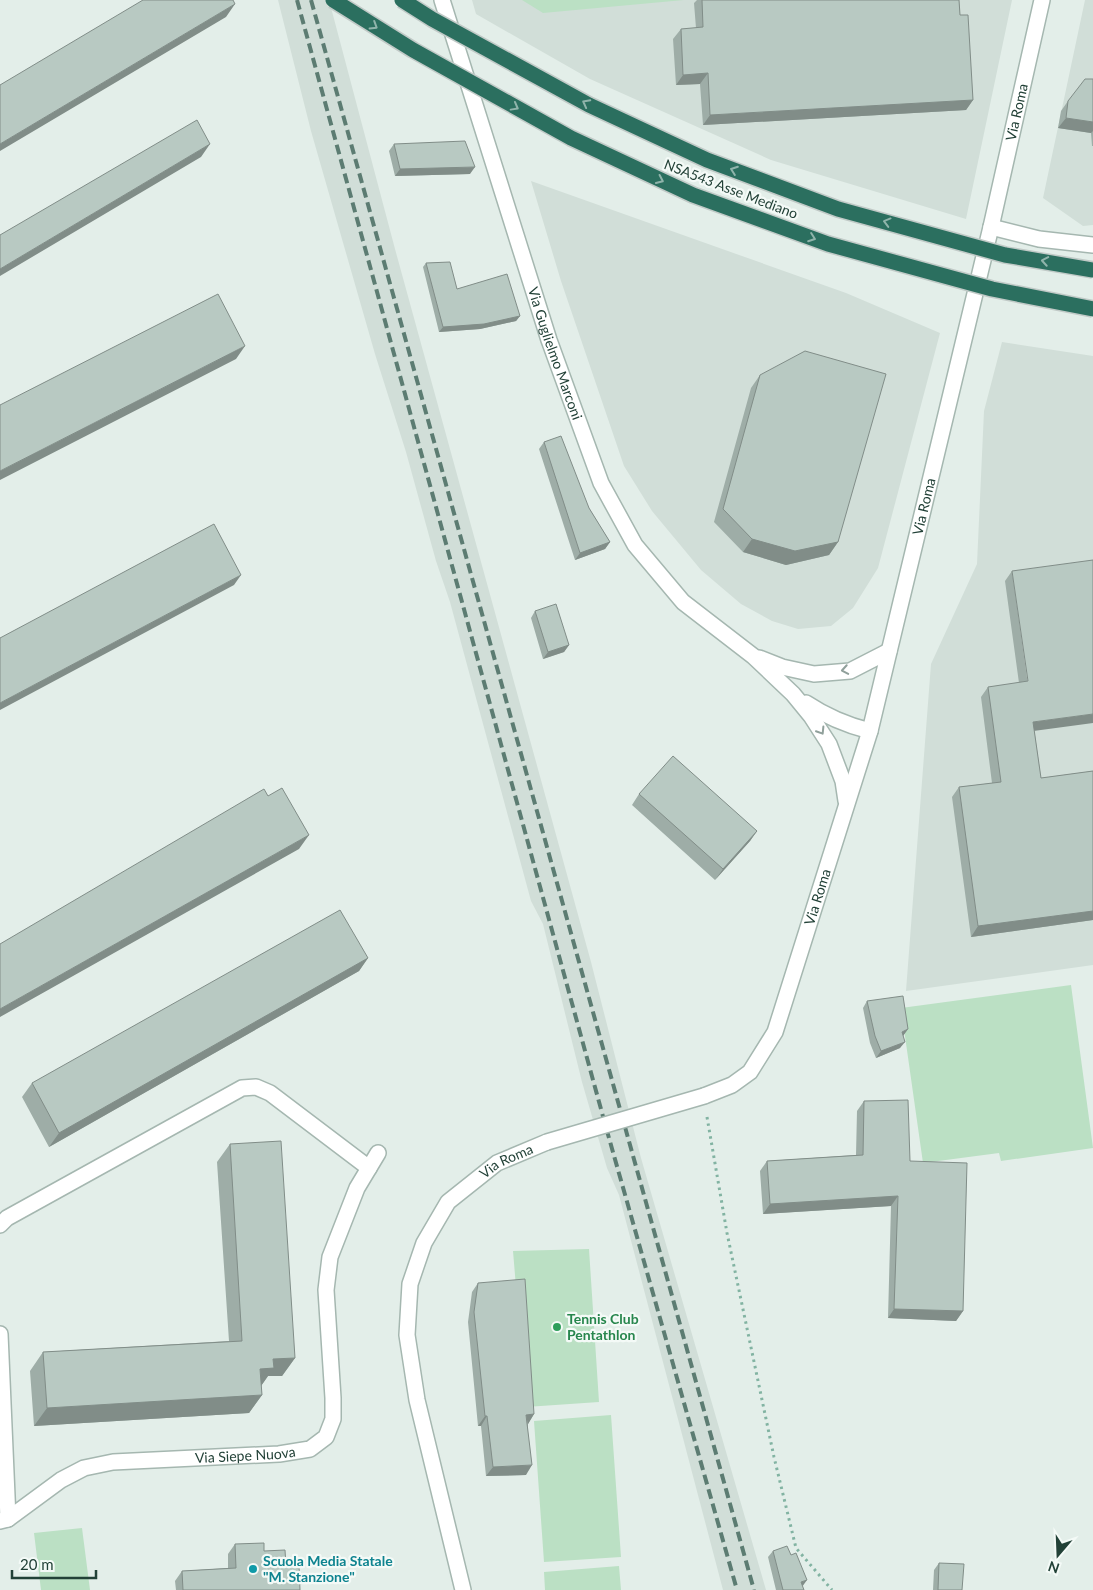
<svg xmlns="http://www.w3.org/2000/svg" width="1093" height="1590" font-family="Lato,sans-serif">
<rect width="100%" height="100%" fill="#e3eee9"/>
<path fill="#d1ded8" d="M 278,0 L 329,0 L 395,249 L 591,962 L 641,1158 L 766,1590 L 723,1590 L 619,1195 L 607,1168 L 582,1082 L 543,924 L 531,901 L 450,602 L 436,561 L 406,452 L 375,354 L 311,131 Z
M 472,0 L 1012,0 L 966,219 L 771,160 L 590,79 L 476,14 Z
M 1085,0 L 1093,0 L 1093,225 L 1083,226 L 1043,198 Z
M 531,181 L 846,293 L 940,333 L 878,568 L 853,608 L 831,626 L 798,629 L 772,621 L 741,604 L 701,570 L 652,511 L 624,466 L 561,281 Z
M 1002,342 L 1093,356 L 1093,965 L 906,991 L 931,664 L 977,564 L 984,411 Z"/>
<path fill="#bbe0c4" d="M 522,0 L 684,0 L 543,13 Z
M 1071,985 L 1093,1148 L 1001,1161 L 999,1153 L 923,1163 L 901,1008 Z
M 589,1249 L 599,1402 L 526,1407 L 513,1251 Z
M 611,1415 L 621,1557 L 544,1562 L 534,1421 Z
M 82,1528 L 90,1590 L 41,1590 L 34,1533 Z
M 619,1566 L 621,1590 L 545,1590 L 544,1572 Z"/>
<g fill="none" stroke-linecap="round" stroke-linejoin="round">
<g stroke="#a5b7b0" stroke-width="18">
<g id="minor">
<path id="s1" d="M 442,0 L 549,340 L 601,483 L 635,545 L 683,602 L 753,656 L 793,694 L 811,716 L 829,744 L 843,781 L 846,801"/>
<path d="M 991,227 L 1039,239 L 1093,245"/>
<path d="M 759,658 L 782,667 L 814,674 L 850,671 L 889,651"/>
<path d="M 806,703 C 827,717 846,725 870,731"/>
<path id="s2" d="M 704,1096 L 732,1085 L 750,1072 L 775,1032 L 870,731 L 991,227 L 1042,0"/>
<path d="M 0,1225 L 7,1218 L 242,1088 L 256,1087 L 270,1093 L 369,1168"/>
<path d="M 0,1334 L 8,1519"/>
<path id="s3" d="M 0,1521 L 8,1519 L 61,1480 L 84,1468 L 113,1462 L 279,1454 L 310,1449 L 326,1437 L 333,1419 L 333,1398 L 326,1290 L 330,1257 L 357,1188 L 378,1153"/>
<path id="s4" d="M 463,1590 L 417,1400 L 407,1335 L 410,1284 L 424,1243 L 448,1202 L 497,1163 L 547,1142"/>
</g>
</g>
<path stroke="#82b3a2" stroke-width="3" stroke-dasharray="2.5 4" stroke-linecap="butt" d="M 707,1117 L 727,1233 L 774,1457 L 796,1548 L 832,1590"/>
<use href="#minor" stroke="#fff" stroke-width="15"/>
<path stroke="#5c7c72" stroke-width="4" stroke-dasharray="10 5" stroke-linecap="butt" d="M 297,0 L 607,1131 L 737,1590
M 311,0 L 754,1590"/>
<g stroke="#a5b7b0" stroke-width="18" stroke-linecap="butt">
<path id="minor-bridge" d="M 547,1142 L 704,1096"/>
</g>
<g stroke="#c1cac7" stroke-width="18" stroke-linecap="butt">
<path id="highway-bridge" d="M 333,0 L 413,50 L 571,138 L 693,195 L 828,244 L 992,289 L 1093,309
M 402,0 L 432,19 L 589,105 L 707,160 L 838,209 L 1005,255 L 1093,270"/>
</g>
<use href="#minor-bridge" stroke="#fff" stroke-width="15"/>
<use href="#highway-bridge" stroke="#2b6f5f" stroke-width="15"/>
</g>
<path fill="#9eada7" d="M 697,0 L 959,0 L 960,15 L 973,100 L 966,110 L 703,125 L 700,84 L 676,85 L 673,39 L 681,29 L 696,28 L 694,3 Z
M 1093,79 L 1093,146 L 1092,146 L 1091,133 L 1058,128 L 1061,111 L 1068,101 Z
M 394,144 L 470,174 L 395,176 L 389,151 Z
M 426,263 L 457,289 L 520,316 L 516,321 L 480,329 L 439,332 L 423,267 Z
M 760,375 L 838,542 L 829,555 L 786,565 L 743,552 L 714,522 L 751,388 Z
M 544,442 L 589,508 L 610,542 L 605,549 L 575,560 L 539,449 Z
M 1012,571 L 1041,778 L 1093,771 L 1093,920 L 971,937 L 952,797 L 959,787 L 992,783 L 981,697 L 988,687 L 1019,683 L 1005,581 Z
M 535,611 L 569,645 L 564,652 L 543,659 L 531,618 Z
M 639,794 L 757,831 L 750,841 L 715,880 L 632,805 Z
M 368,958 L 359,971 L 49,1147 L 22,1097 L 32,1083 Z
M 867,1001 L 908,1029 L 903,1036 L 900,1048 L 876,1058 L 870,1043 L 863,1008 Z
M 864,1101 L 910,1161 L 963,1311 L 956,1321 L 888,1318 L 891,1206 L 763,1214 L 760,1171 L 767,1161 L 856,1155 L 857,1111 Z
M 230,1144 L 295,1358 L 282,1376 L 268,1376 L 261,1386 L 262,1395 L 249,1413 L 34,1426 L 30,1371 L 43,1352 L 229,1341 L 217,1162 Z
M 478,1283 L 534,1414 L 528,1424 L 526,1475 L 486,1476 L 481,1426 L 478,1426 L 468,1322 L 472,1292 Z
M 235,1544 L 264,1551 L 286,1566 L 300,1590 L 176,1590 L 175,1581 L 182,1571 L 228,1568 L 228,1554 Z
M 773,1551 L 802,1586 L 804,1590 L 776,1590 L 768,1557 Z
M 939,1563 L 962,1590 L 933,1590 L 934,1570 Z"/>
<path fill="#818d88" d="M 235,4 L 226,17 L 0,151 L 0,144 Z
M 708,73 L 700,84 L 676,85 L 683,75 Z
M 973,100 L 966,110 L 703,125 L 710,115 Z
M 1066,118 L 1093,122 L 1093,131 L 1091,133 L 1058,128 Z
M 210,144 L 201,157 L 0,276 L 0,269 Z
M 475,167 L 470,174 L 395,176 L 400,169 Z
M 520,316 L 516,321 L 480,329 L 439,332 L 443,327 Z
M 245,346 L 236,359 L 0,480 L 0,471 Z
M 752,539 L 838,542 L 829,555 L 786,565 L 743,552 Z
M 610,542 L 605,549 L 575,560 L 580,553 Z
M 241,575 L 234,585 L 0,710 L 0,703 Z
M 569,645 L 564,652 L 543,659 L 548,652 Z
M 1093,714 L 1093,723 L 1026,732 L 1033,722 Z
M 757,831 L 750,841 L 715,880 L 723,869 Z
M 309,835 L 299,849 L 0,1017 L 0,1009 Z
M 1093,911 L 1093,920 L 971,937 L 978,926 Z
M 368,958 L 359,971 L 49,1147 L 59,1133 Z
M 908,1029 L 903,1036 L 902,1032 Z
M 905,1042 L 900,1048 L 876,1058 L 881,1051 Z
M 898,1196 L 891,1206 L 763,1214 L 770,1204 Z
M 894,1309 L 963,1311 L 956,1321 L 888,1318 Z
M 295,1358 L 282,1376 L 268,1376 L 261,1386 L 260,1369 L 273,1359 Z
M 262,1395 L 249,1413 L 34,1426 L 47,1408 Z
M 534,1414 L 528,1424 L 526,1415 Z
M 485,1416 L 487,1416 L 481,1426 L 478,1426 Z
M 532,1465 L 526,1475 L 486,1476 L 493,1467 Z
M 807,1580 L 802,1587 L 801,1582 Z"/>
<path fill="#b8c9c2" stroke="#818d88" d="M 143,0 L 233,0 L 235,4 L 0,144 L 0,85 Z
M 702,0 L 959,0 L 960,15 L 968,15 L 973,100 L 710,115 L 708,73 L 683,75 L 681,29 L 703,27 Z
M 1085,79 L 1093,79 L 1093,122 L 1066,118 L 1068,101 Z
M 197,120 L 210,144 L 0,269 L 0,235 Z
M 465,141 L 475,167 L 400,169 L 394,144 Z
M 450,262 L 457,289 L 507,274 L 520,316 L 484,324 L 443,327 L 426,263 Z
M 218,294 L 245,346 L 0,471 L 0,405 Z
M 805,351 L 886,374 L 838,542 L 795,551 L 752,539 L 723,509 L 760,375 Z
M 561,436 L 589,508 L 610,542 L 580,553 L 544,442 Z
M 214,524 L 241,575 L 0,703 L 0,638 Z
M 1093,560 L 1093,714 L 1033,722 L 1041,778 L 1093,771 L 1093,911 L 978,926 L 959,787 L 1001,782 L 988,687 L 1028,681 L 1012,571 Z
M 556,604 L 569,645 L 548,652 L 535,611 Z
M 673,756 L 757,831 L 723,869 L 639,794 Z
M 282,788 L 309,835 L 0,1009 L 0,944 L 264,789 L 268,796 Z
M 340,910 L 368,958 L 59,1133 L 32,1083 Z
M 903,996 L 908,1029 L 902,1032 L 905,1042 L 881,1051 L 875,1036 L 867,1001 Z
M 908,1100 L 910,1161 L 967,1163 L 963,1311 L 894,1309 L 898,1196 L 770,1204 L 767,1161 L 863,1155 L 864,1101 Z
M 281,1141 L 295,1358 L 273,1359 L 274,1368 L 260,1369 L 262,1395 L 47,1408 L 43,1352 L 242,1341 L 230,1144 Z
M 525,1279 L 534,1414 L 526,1415 L 532,1465 L 493,1467 L 487,1416 L 485,1416 L 474,1312 L 478,1283 Z
M 264,1543 L 264,1551 L 285,1550 L 286,1566 L 299,1566 L 300,1590 L 183,1590 L 182,1571 L 236,1568 L 235,1544 Z
M 787,1546 L 791,1555 L 796,1553 L 807,1580 L 801,1582 L 804,1590 L 783,1590 L 773,1551 Z
M 939,1563 L 964,1564 L 962,1590 L 938,1590 Z"/>
<defs><path id="oneway-chevron" d="M-2-3.5L2.5 0L-2 3.5" fill="none" stroke-width="1.6" stroke-linecap="round" stroke-linejoin="round" transform="scale(1.25)"/></defs>
<g stroke="#90b4ab">
<use href="#oneway-chevron" transform="translate(374 26) rotate(32)"/>
<use href="#oneway-chevron" transform="translate(586 103) rotate(-152)"/>
<use href="#oneway-chevron" transform="translate(515 107) rotate(29)"/>
<use href="#oneway-chevron" transform="translate(734 170) rotate(-160)"/>
<use href="#oneway-chevron" transform="translate(660 180) rotate(25)"/>
<use href="#oneway-chevron" transform="translate(887 222) rotate(-165)"/>
<use href="#oneway-chevron" transform="translate(812 238) rotate(20)"/>
<use href="#oneway-chevron" transform="translate(1045 261) rotate(-170)"/>
</g>
<g stroke="#90a09b">
<use href="#oneway-chevron" transform="translate(845 670) rotate(170)"/>
<use href="#oneway-chevron" transform="translate(821 731) rotate(58)"/>
</g>
<circle fill="#2e9e5b" stroke="#f4faf7" stroke-width="2" cx="557" cy="1327" r="5"/>
<circle fill="#0f9aa8" stroke="#f4faf7" stroke-width="2" cx="253" cy="1569" r="5"/>
<g text-anchor="middle" stroke-width="4.5" stroke-linejoin="round" paint-order="stroke">
<g font-size="14" fill="#224137" stroke="#f4faf7">
<text dy="5" stroke="none"><textPath href="#s2" startOffset="1051">Via Roma</textPath></text>
<text transform="translate(731 189) rotate(21)" y="5">NSA543 Asse Mediano</text>
<text dy="5" stroke="none"><textPath href="#s1" startOffset="371">Via Guglielmo Marconi</textPath></text>
<text dy="5" stroke="none"><textPath href="#s2" startOffset="646">Via Roma</textPath></text>
<text dy="5" stroke="none"><textPath href="#s2" startOffset="241">Via Roma</textPath></text>
<text dy="5" stroke="none"><textPath href="#s4" startOffset="475">Via Roma</textPath></text>
<text dy="5" stroke="none"><textPath href="#s3" startOffset="262">Via Siepe Nuova</textPath></text>
</g>
<g font-size="14" font-weight="bold" fill="#27864d" stroke="#f4faf7" text-anchor="start">
<text x="567" y="1324">Tennis Club<tspan x="567" dy="16">Pentathlon</tspan></text>
</g>
<g font-size="14" font-weight="bold" fill="#0d838f" stroke="#f4faf7" text-anchor="start">
<text x="263" y="1566">Scuola Media Statale<tspan x="263" dy="16">"M. Stanzione"</tspan></text>
</g>
</g>
<g transform="translate(1058 1555) rotate(199)" stroke="#f4faf7" stroke-width="4" paint-order="stroke">
<path d="M0-4L9 19L0 12L-9 19Z" fill="#224137"/>
<text y="-8" font-size="14" font-weight="bold" text-anchor="middle" fill="#224137">N</text>
</g>
<path d="M12 1570v8h84v-8" fill="none" stroke="#224137" stroke-width="2.5"/>
<text x="20" y="1570" font-size="15" fill="#224137" stroke="#f4faf7" stroke-width="4" paint-order="stroke">20 m</text>
</svg>
